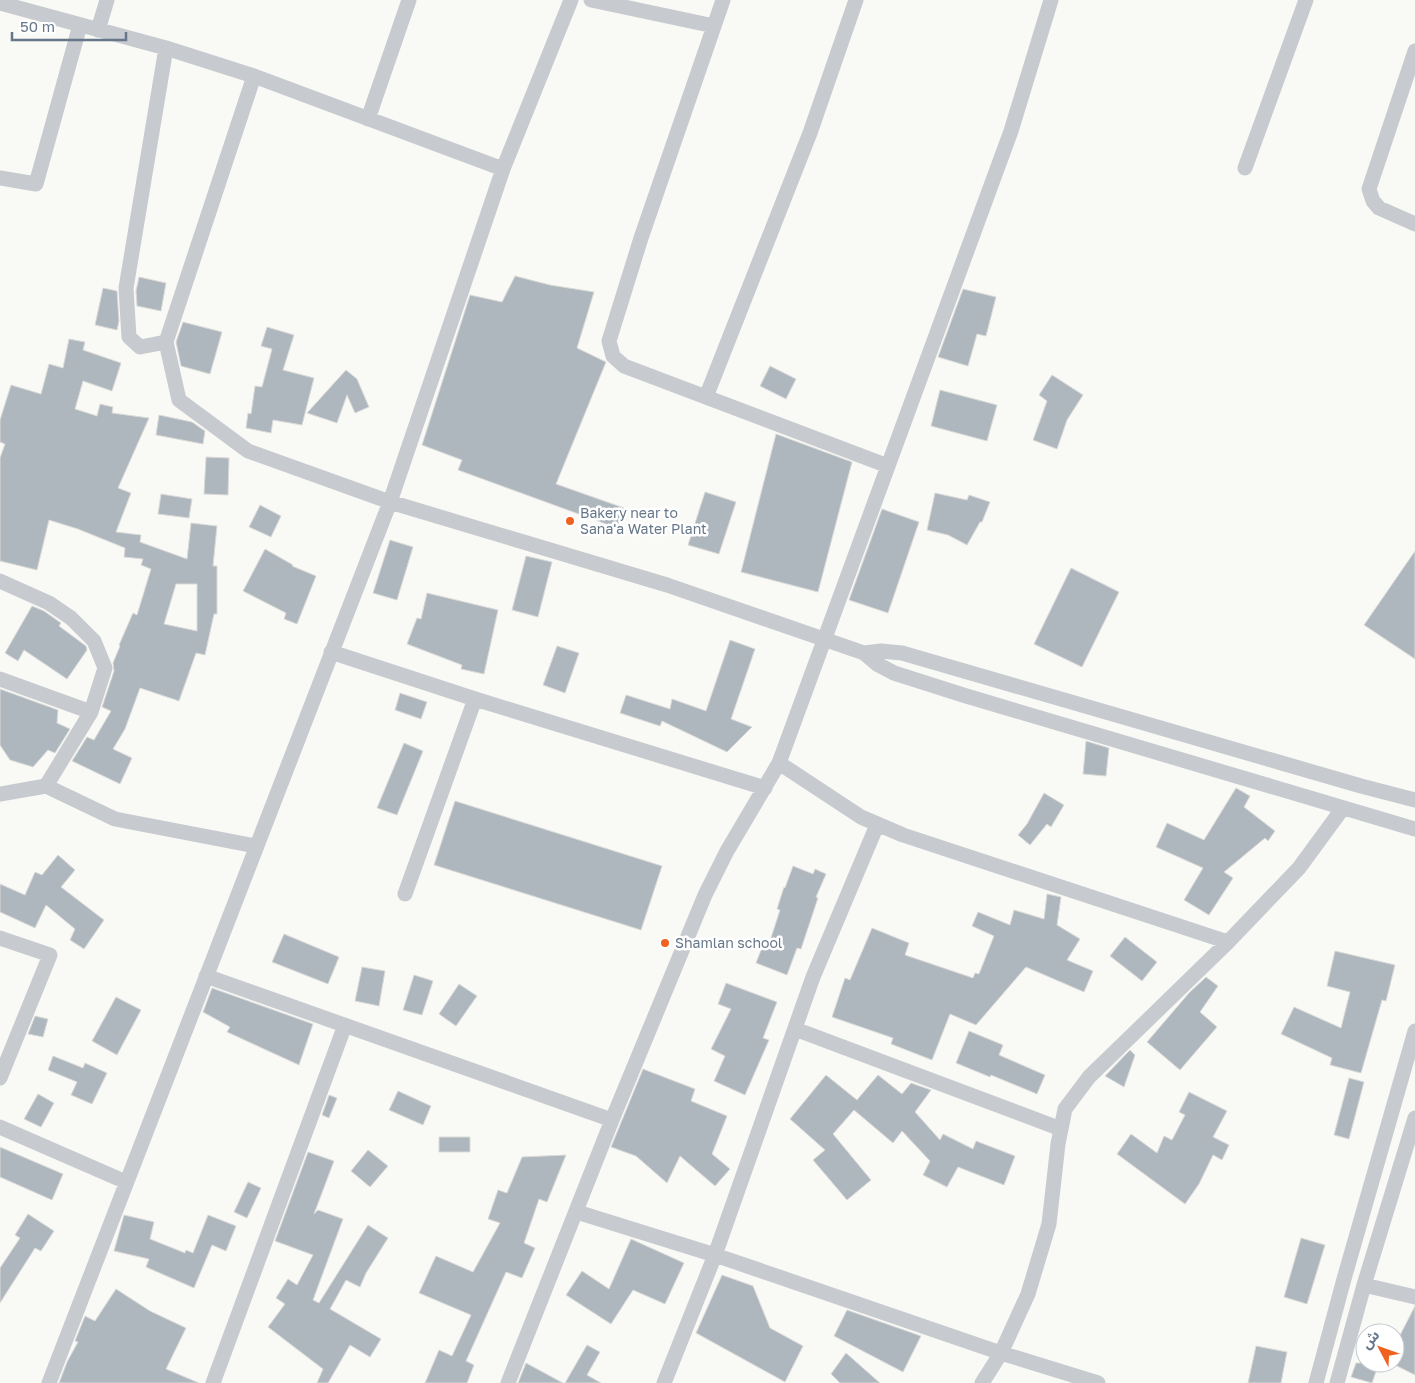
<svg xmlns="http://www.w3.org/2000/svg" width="1415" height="1383" font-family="'Golos Text','Noto Sans Arabic',sans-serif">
<rect width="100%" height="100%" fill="#f9f9f6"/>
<path fill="#afb7be" stroke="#dbdbd9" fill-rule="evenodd" d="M 515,276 L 550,285 L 594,292 L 577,348 L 606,362 L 556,484 L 624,508 L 617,528 L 458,470 L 462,460 L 422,445 L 470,295 L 502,302 Z
M 139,277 L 166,283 L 161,311 L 137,306 L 136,291 Z
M 103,288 L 117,291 L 119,321 L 117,330 L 95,325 Z
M 963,289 L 996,297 L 986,336 L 977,334 L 968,366 L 938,357 Z
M 183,322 L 222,332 L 210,374 L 181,366 L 176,342 Z
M 267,327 L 294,335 L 283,370 L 314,378 L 302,425 L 273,420 L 271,433 L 246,428 L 248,413 L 251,414 L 255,386 L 262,387 L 272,349 L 261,346 Z
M 69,339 L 85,342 L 83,350 L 121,363 L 112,391 L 83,381 L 75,409 L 97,416 L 100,404 L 113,407 L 112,413 L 149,418 L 118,488 L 131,493 L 116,532 L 141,535 L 140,542 L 187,559 L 191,523 L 217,526 L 213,566 L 217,566 L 217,614 L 214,614 L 205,655 L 196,653 L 179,701 L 140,688 L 125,729 L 113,749 L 132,758 L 120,784 L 72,761 L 87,737 L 94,740 L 111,711 L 102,707 L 114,671 L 113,663 L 120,646 L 119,645 L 133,613 L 137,615 L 151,569 L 141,565 L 143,559 L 124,557 L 125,548 L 78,529 L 49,520 L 37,570 L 0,561 L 0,458 L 5,444 L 0,442 L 0,420 L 11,385 L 41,394 L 49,364 L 63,368 ZM 176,584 L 197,584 L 197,631 L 164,624 Z
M 770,366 L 796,379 L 786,399 L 760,386 Z
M 346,370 L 357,379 L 369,407 L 355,413 L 347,395 L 337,423 L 307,413 Z
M 1052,375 L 1083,395 L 1067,420 L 1057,449 L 1033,440 L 1047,401 L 1039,395 Z
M 940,390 L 997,405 L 987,441 L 931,426 Z
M 159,415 L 192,422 L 205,431 L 203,444 L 156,435 Z
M 776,434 L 852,462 L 818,592 L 741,572 Z
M 206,457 L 229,458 L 228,495 L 204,494 Z
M 705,492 L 736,502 L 719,554 L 688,545 Z
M 935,493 L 967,500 L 969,495 L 990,502 L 982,522 L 980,522 L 967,545 L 948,535 L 927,530 Z
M 161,494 L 192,499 L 189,518 L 158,514 Z
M 260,505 L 281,516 L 271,537 L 249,527 Z
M 882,509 L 919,522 L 888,613 L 849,600 Z
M 390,540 L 413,547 L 397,600 L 373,593 Z
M 265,549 L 293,565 L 292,566 L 316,576 L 297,624 L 284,619 L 286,613 L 243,591 Z
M 1415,551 L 1415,659 L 1364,625 Z
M 526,556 L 552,562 L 538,617 L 512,610 Z
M 1071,568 L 1119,592 L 1082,667 L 1034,644 Z
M 427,593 L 498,610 L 484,674 L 461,669 L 462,665 L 407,644 L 417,618 L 421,619 Z
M 32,606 L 44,611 L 61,623 L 59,626 L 86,646 L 87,650 L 67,679 L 24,650 L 18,661 L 5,653 Z
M 730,640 L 755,649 L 731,719 L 752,727 L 727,752 L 662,721 L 660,726 L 620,713 L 626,695 L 670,709 L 672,699 L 706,711 Z
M 557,646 L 579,653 L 565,693 L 543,685 Z
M 0,689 L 58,710 L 57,723 L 70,729 L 55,753 L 48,750 L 33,767 L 10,760 L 0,745 Z
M 400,693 L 427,702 L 421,719 L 395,710 Z
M 1086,741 L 1109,748 L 1106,776 L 1083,774 Z
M 404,743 L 423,751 L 397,815 L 377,808 Z
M 1236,788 L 1250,796 L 1244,807 L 1275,831 L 1268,841 L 1265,838 L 1224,872 L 1233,878 L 1209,915 L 1184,900 L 1203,868 L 1156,847 L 1167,823 L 1204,840 Z
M 1044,793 L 1064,805 L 1051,827 L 1047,824 L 1030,845 L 1018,835 L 1027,824 Z
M 455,801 L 662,866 L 641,930 L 434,865 Z
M 58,855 L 75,870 L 61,887 L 104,920 L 84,949 L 70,940 L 75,929 L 46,905 L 35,928 L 0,912 L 0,884 L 25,895 L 35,872 L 42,875 Z
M 793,866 L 813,874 L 815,869 L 826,874 L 816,897 L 818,898 L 801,949 L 797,948 L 787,975 L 756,963 L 763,945 L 768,947 L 780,910 L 777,909 L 784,887 L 785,888 Z
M 1047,894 L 1061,897 L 1057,925 L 1080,939 L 1067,960 L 1093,971 L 1084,992 L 1026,967 L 976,1025 L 950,1014 L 932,1060 L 891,1044 L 893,1038 L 832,1017 L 845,978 L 850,980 L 872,928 L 909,943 L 905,955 L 973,978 L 975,973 L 979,974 L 994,936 L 972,926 L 978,912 L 1010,925 L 1014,910 L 1044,919 Z
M 284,934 L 339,957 L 328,984 L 272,962 Z
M 1125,937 L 1157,962 L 1142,981 L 1110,956 Z
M 1335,951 L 1395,965 L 1386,1001 L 1382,1000 L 1361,1073 L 1330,1065 L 1332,1058 L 1281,1034 L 1294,1007 L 1341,1028 L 1350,992 L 1327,986 Z
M 362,967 L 385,971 L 379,1006 L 355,1001 Z
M 414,975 L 433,981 L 422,1015 L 403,1010 Z
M 1206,977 L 1218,986 L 1200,1012 L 1217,1027 L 1180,1070 L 1147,1042 L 1189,993 Z
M 726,983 L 777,1002 L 763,1038 L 769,1040 L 745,1095 L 714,1081 L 725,1056 L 711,1049 L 731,1009 L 718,1004 Z
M 459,984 L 477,996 L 456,1026 L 439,1014 Z
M 212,988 L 313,1024 L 299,1065 L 227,1032 L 230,1027 L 203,1012 Z
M 116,997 L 141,1010 L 117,1055 L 92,1041 Z
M 35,1016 L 48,1019 L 43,1037 L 28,1034 Z
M 969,1031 L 1003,1045 L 999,1055 L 1045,1075 L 1037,1094 L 991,1075 L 990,1077 L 956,1063 Z
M 1130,1050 L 1135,1055 L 1124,1087 L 1105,1076 Z
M 53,1056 L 83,1068 L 85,1063 L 107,1073 L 92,1104 L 71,1095 L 77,1082 L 48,1070 Z
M 643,1069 L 695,1089 L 691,1101 L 727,1116 L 712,1154 L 730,1169 L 715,1186 L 680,1156 L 667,1183 L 636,1156 L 611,1147 Z
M 826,1075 L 857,1100 L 878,1075 L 902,1094 L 911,1083 L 931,1090 L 915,1112 L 940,1140 L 943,1134 L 973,1149 L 976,1141 L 1015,1156 L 1004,1185 L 958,1167 L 947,1187 L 923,1175 L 930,1161 L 902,1131 L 893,1143 L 854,1110 L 833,1134 L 871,1180 L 847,1200 L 813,1160 L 825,1150 L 790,1119 Z
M 1349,1078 L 1364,1082 L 1349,1139 L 1334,1135 Z
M 398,1091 L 431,1106 L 423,1125 L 389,1110 Z
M 1189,1092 L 1227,1111 L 1213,1137 L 1229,1145 L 1222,1160 L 1213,1155 L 1199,1184 L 1185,1204 L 1117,1154 L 1131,1134 L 1157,1153 L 1164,1136 L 1172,1140 L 1185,1115 L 1179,1112 Z
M 38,1094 L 54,1103 L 41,1127 L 24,1119 Z
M 329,1095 L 337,1098 L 329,1118 L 322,1115 Z
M 439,1137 L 470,1137 L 470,1152 L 439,1152 Z
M 0,1147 L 63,1174 L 52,1200 L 0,1177 Z
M 368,1150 L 388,1166 L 370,1187 L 351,1171 Z
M 308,1152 L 334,1161 L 314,1214 L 318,1210 L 343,1219 L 313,1300 L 319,1303 L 368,1225 L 388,1238 L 366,1273 L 360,1287 L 346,1280 L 330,1309 L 381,1339 L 370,1357 L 350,1345 L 328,1383 L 317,1383 L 323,1369 L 268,1327 L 285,1304 L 276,1298 L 288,1279 L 297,1285 L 313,1255 L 275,1241 Z
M 566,1155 L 547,1202 L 539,1199 L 524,1243 L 535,1248 L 522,1278 L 506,1272 L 466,1361 L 474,1365 L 467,1383 L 425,1383 L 439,1350 L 452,1356 L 471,1315 L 419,1293 L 436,1256 L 473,1272 L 500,1223 L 488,1219 L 498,1190 L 507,1193 L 522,1157 Z
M 248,1182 L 261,1188 L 247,1218 L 234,1212 Z
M 28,1214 L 54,1231 L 41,1251 L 35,1248 L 0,1303 L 0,1268 L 20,1238 L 15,1235 Z
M 124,1215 L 154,1222 L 150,1239 L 185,1253 L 186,1250 L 193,1253 L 208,1215 L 236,1226 L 226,1251 L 212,1245 L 194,1288 L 146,1267 L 149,1259 L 114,1251 Z
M 1301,1238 L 1325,1245 L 1307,1304 L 1284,1297 Z
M 631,1239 L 684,1263 L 665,1304 L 633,1290 L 611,1324 L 566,1295 L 582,1271 L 609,1289 Z
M 722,1275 L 753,1286 L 770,1328 L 803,1346 L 785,1382 L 696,1333 Z
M 116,1289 L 150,1311 L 186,1328 L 166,1369 L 199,1383 L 59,1383 L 67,1362 L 78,1342 L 75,1341 L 85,1316 L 95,1321 Z
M 1415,1306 L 1415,1375 L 1395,1365 L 1395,1345 Z
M 847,1310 L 921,1336 L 903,1372 L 834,1336 Z
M 587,1345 L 600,1352 L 587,1375 L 601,1383 L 565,1383 Z
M 1256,1346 L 1287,1352 L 1281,1383 L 1248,1383 Z
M 846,1353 L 880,1383 L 840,1383 L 831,1374 Z
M 526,1363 L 563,1383 L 518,1383 Z
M 1356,1363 L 1379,1363 L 1372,1383 L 1351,1377 Z"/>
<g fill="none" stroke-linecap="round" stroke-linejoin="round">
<path stroke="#c7cacf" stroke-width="15" d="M 591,0 L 714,26
M 723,0 L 641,238 L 609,341 L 613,356 L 624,366 L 888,466
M 0,3 L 166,48 L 254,76 L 503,169
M 98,30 L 107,0
M 166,48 L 126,288 L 129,337 L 140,347 L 166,342
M 1415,51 L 1369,189 L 1373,201 L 1379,208 L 1415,224
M 254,76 L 166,342 L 179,400 L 248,451 L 390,502 L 667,585 L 864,653 L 877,664 L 894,673 L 963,695 L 1415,829
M 368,119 L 409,0
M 1245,168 L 1306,0
M 0,178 L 36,184 L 80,25
M 706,397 L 810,133 L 856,0
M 0,581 L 49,603 L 71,618 L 94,641 L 105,668 L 91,712 L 46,786
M 331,652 L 475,699 L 765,788
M 864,653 L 881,651 L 902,653 L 1361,786 L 1415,800
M 0,679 L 91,712
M 779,763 L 861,817 L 903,835 L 1228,942
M 0,794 L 46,786 L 115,819 L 255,846
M 405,894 L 475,699
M 0,938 L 50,955 L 0,1078
M 206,976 L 612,1120
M 795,1029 L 1061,1129
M 0,1127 L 126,1182
M 577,1212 L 715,1255 L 1001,1353 L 1098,1383
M 1364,1285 L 1415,1297
M 49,1383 L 390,502 L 503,169 L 571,0
M 213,1383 L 345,1025
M 508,1383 L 612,1120 L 705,895 L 727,851 L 779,763 L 1011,131 L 1051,0
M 664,1383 L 715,1255 L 813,977 L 877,825
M 982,1383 L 1001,1353 L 1028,1294 L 1049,1224 L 1058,1144 L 1065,1109 L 1089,1077 L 1228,942 L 1299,868 L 1343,808
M 1316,1383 L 1344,1279 L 1415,1031
M 1337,1383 L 1364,1285 L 1415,1118"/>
</g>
<g fill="#f0611f" stroke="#fff" stroke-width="2">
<circle cx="570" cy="521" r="5"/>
<circle cx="665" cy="943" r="5"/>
</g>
<g text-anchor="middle" stroke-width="5" stroke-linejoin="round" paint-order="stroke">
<g font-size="14" fill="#66778a" stroke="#fff" text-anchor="start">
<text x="580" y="518">Bakery near to<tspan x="580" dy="16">Sana'a Water Plant</tspan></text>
<text x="675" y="948">Shamlan school</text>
</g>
</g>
<g transform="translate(1380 1348) rotate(311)"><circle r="24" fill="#ffffff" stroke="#c2c9d0"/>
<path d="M0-4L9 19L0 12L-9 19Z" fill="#f0611f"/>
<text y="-8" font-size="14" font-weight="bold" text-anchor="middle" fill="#66778a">ش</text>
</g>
<path d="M12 32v8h114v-8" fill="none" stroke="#66778a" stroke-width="2.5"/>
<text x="20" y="32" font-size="15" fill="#66778a" stroke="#ffffff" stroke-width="4" paint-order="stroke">50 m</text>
</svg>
